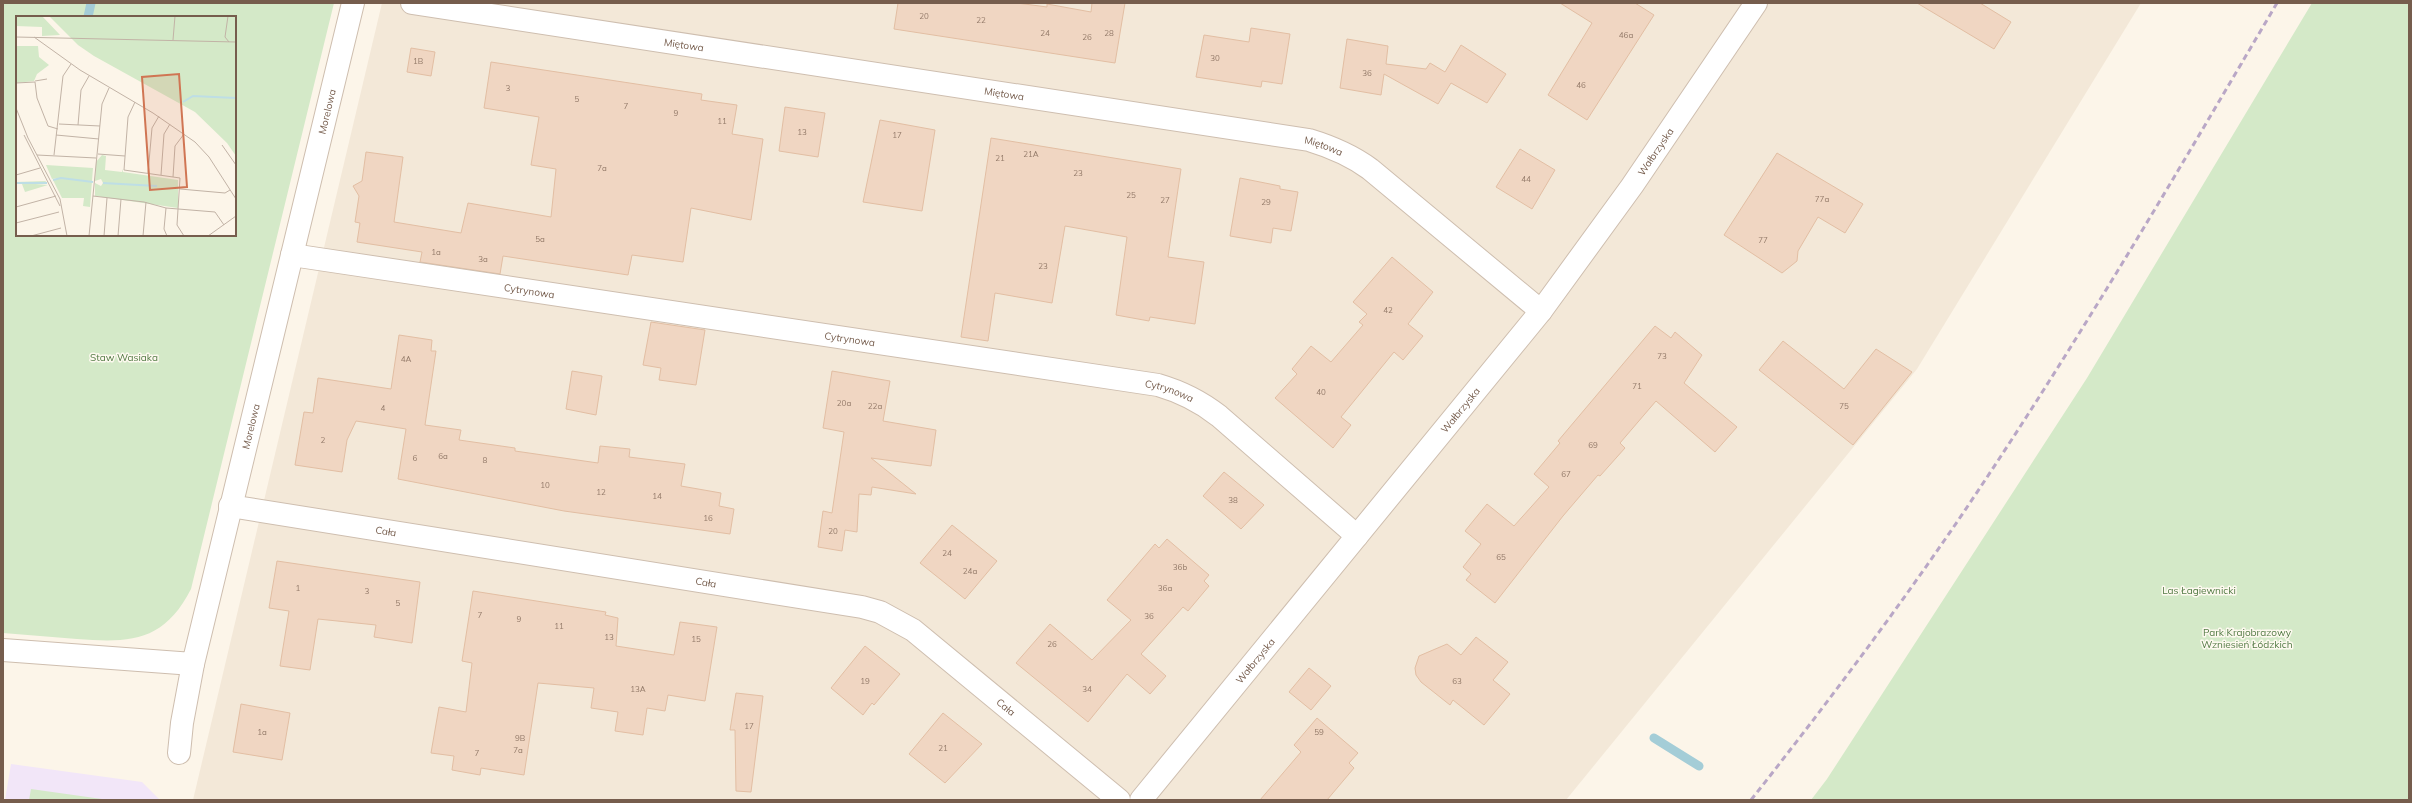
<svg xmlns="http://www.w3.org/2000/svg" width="2412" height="803" font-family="Mulish,sans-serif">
<rect width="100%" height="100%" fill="#fcf5e9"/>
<path fill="#f3e8d8" d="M 382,3 L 2141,3 L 1917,369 L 1566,800 L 193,800 Z"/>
<path fill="#f2e6f8" d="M 11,764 L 142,782 L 160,800 L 5,800 Z"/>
<path fill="#d4e9c8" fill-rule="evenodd" d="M 3,3 L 334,3 L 191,589 C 164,642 130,643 77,639 C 52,637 28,635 3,633 ZM 17,17 L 235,17 L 235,235 L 17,235 Z
M 2312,3 L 2409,3 L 2409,800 L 1811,800 L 1827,779 L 2087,378 Z
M 31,789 L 109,800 L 29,800 Z"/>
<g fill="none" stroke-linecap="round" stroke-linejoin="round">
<path stroke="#a4cdd7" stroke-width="9" d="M 88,17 L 91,3
M 1654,738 L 1699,766"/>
</g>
<path fill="#f0d6c2" stroke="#e2bea3" d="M 898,3 L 1017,3 L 1047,7 L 1047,4 L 1091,12 L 1092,3 L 1125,3 L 1115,63 L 894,29 Z
M 1560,3 L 1635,3 L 1654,15 L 1587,120 L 1548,95 L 1592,23 Z
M 1917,3 L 1980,3 L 2011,22 L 1994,49 Z
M 1251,28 L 1290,34 L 1282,84 L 1262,81 L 1261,87 L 1196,77 L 1204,35 L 1249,42 Z
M 1347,39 L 1388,46 L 1386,64 L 1426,69 L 1430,63 L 1445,72 L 1461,45 L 1506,74 L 1487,103 L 1451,83 L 1438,104 L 1384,74 L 1381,95 L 1340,88 Z
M 411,48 L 435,52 L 431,76 L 407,72 Z
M 491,62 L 702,94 L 701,100 L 737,105 L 732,134 L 763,139 L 751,220 L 691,208 L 683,262 L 632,255 L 628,275 L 503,256 L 500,274 L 420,262 L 422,252 L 357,242 L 360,223 L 355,222 L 359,196 L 353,186 L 362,181 L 366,152 L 403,157 L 394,222 L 461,233 L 468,203 L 551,217 L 556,169 L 531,165 L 539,117 L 484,108 Z
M 785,107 L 825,113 L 818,157 L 779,151 Z
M 880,120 L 935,130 L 922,211 L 863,202 Z
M 991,138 L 1181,169 L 1168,257 L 1204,262 L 1195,324 L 1150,317 L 1149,321 L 1116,315 L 1127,237 L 1065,226 L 1052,303 L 995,293 L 988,341 L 961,337 Z
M 1520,149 L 1555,170 L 1532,209 L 1496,187 Z
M 1777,153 L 1863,204 L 1845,233 L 1818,217 L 1798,251 L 1797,261 L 1782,273 L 1724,235 Z
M 1240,178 L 1280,186 L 1280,189 L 1298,192 L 1291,231 L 1273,228 L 1271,243 L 1230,236 Z
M 1392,257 L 1433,292 L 1408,324 L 1423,336 L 1403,360 L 1394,352 L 1341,417 L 1351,425 L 1333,448 L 1275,398 L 1297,374 L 1292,369 L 1311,346 L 1331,362 L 1363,325 L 1359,322 L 1367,314 L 1353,302 Z
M 651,322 L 705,330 L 696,385 L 659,380 L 661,368 L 643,365 Z
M 1655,326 L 1671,338 L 1675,332 L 1702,355 L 1684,383 L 1737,427 L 1715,452 L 1656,401 L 1620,443 L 1625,448 L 1600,476 L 1598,475 L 1563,516 L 1495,603 L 1466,580 L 1471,574 L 1463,567 L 1481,544 L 1465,531 L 1487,504 L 1514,526 L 1549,487 L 1534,474 L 1560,443 L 1558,441 Z
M 399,335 L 432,340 L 431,351 L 436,351 L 425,425 L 461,430 L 459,440 L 515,448 L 515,451 L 598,463 L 600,446 L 630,449 L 629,457 L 685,464 L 681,486 L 721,493 L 719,506 L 734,509 L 730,534 L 564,511 L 398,479 L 406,429 L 356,421 L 347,440 L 342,472 L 295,465 L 304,412 L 313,413 L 318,378 L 391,389 Z
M 1783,341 L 1844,389 L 1876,349 L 1912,372 L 1853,445 L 1759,370 Z
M 572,371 L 602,376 L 596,415 L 566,409 Z
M 832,371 L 890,381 L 883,421 L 936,430 L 931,466 L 871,458 L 916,494 L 872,487 L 871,495 L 859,494 L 857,532 L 845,530 L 842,551 L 818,547 L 823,511 L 832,513 L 844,432 L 823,428 Z
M 1224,472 L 1264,505 L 1241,529 L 1203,496 Z
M 952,525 L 997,561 L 965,599 L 920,563 Z
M 1167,539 L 1209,575 L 1204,581 L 1209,586 L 1188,611 L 1183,607 L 1141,654 L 1166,676 L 1150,694 L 1127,674 L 1088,722 L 1016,663 L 1050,624 L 1092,660 L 1131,620 L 1107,600 L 1155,544 L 1159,548 Z
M 277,561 L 420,582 L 412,643 L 374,637 L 376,625 L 318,619 L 310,670 L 280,666 L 289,611 L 269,608 Z
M 473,591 L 606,612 L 605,615 L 618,618 L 616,646 L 674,655 L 680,622 L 717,627 L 705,701 L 668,695 L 665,711 L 647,708 L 643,735 L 615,731 L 618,712 L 591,708 L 594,688 L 538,683 L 524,775 L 481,768 L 480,775 L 452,770 L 454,756 L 431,753 L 439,707 L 466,712 L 472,663 L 462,661 Z
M 1476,637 L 1508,662 L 1493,680 L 1510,694 L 1484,725 L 1453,700 L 1450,705 L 1421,682 L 1416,675 L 1415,668 L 1419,656 L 1447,644 L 1461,655 Z
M 865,646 L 900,674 L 874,705 L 872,703 L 863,715 L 831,688 Z
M 1309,668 L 1331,686 L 1311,710 L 1289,692 Z
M 736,693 L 763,696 L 751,792 L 736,791 L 735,730 L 730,730 Z
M 241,704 L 290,713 L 282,760 L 233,752 Z
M 943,713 L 982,744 L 945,783 L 909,754 Z
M 1317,718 L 1358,753 L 1349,763 L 1354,768 L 1327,800 L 1260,800 L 1301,752 L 1294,745 Z"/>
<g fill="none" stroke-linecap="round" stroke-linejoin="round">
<g stroke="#cebeaf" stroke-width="24">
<g id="minor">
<path id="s1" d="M 412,3 L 1309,140 C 1332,147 1351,155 1370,169 L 1541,311"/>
<path id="s2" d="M 292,255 L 1158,385 C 1182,392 1200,401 1219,416 L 1357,536"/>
<path id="s3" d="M 230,506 L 862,607 L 880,612 L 913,630 L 1119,800"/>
<path id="s4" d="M 3,650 L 193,664 L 353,3"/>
<path d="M 179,753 L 182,723 L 193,664"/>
<path id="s5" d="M 1141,800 L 1541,311 L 1632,186 L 1756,3"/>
</g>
</g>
<use href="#minor" stroke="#fff" stroke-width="22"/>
<path stroke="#b9a7c6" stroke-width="3" stroke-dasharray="6 4" stroke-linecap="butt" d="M 1751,800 C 1822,710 1892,617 1957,522 C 2071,354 2174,178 2277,3"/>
</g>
<g text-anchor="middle" stroke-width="3" stroke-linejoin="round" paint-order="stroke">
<g font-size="8" fill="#947b6a">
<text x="924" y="19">20</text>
<text x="981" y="23">22</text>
<text x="1045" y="36">24</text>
<text x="1109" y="36">28</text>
<text x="1626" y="38">46a</text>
<text x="1087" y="40">26</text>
<text x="1215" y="61">30</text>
<text x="418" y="64">1B</text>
<text x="1367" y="76">36</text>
<text x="1581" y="88">46</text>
<text x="508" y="91">3</text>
<text x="577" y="102">5</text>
<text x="626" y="109">7</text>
<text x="676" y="116">9</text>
<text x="722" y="124">11</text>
<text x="802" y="135">13</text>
<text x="897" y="138">17</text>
<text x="1031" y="157">21A</text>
<text x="1000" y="161">21</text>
<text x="602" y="171">7a</text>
<text x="1078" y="176">23</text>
<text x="1526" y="182">44</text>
<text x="1131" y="198">25</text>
<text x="1822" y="202">77a</text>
<text x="1165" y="203">27</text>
<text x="1266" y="205">29</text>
<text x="540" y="242">5a</text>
<text x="1763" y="243">77</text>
<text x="436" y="255">1a</text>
<text x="483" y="262">3a</text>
<text x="1043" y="269">23</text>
<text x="1388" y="313">42</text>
<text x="1662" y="359">73</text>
<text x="406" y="362">4A</text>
<text x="1637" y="389">71</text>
<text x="1321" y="395">40</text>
<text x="844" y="406">20a</text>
<text x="875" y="409">22a</text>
<text x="1844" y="409">75</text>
<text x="383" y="411">4</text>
<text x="323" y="443">2</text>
<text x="1593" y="448">69</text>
<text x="443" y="459">6a</text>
<text x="415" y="461">6</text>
<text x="485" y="463">8</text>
<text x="1566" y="477">67</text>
<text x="545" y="488">10</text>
<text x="601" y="495">12</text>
<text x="657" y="499">14</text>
<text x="1233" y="503">38</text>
<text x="708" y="521">16</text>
<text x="833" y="534">20</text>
<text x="947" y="556">24</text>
<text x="1501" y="560">65</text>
<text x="1180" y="570">36b</text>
<text x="970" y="574">24a</text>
<text x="298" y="591">1</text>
<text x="1165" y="591">36a</text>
<text x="367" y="594">3</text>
<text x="398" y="606">5</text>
<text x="480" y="618">7</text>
<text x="1149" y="619">36</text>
<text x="519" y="622">9</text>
<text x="559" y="629">11</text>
<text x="609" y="640">13</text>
<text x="696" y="642">15</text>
<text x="1052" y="647">26</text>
<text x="865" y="684">19</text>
<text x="1457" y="684">63</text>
<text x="638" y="692">13A</text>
<text x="1087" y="692">34</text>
<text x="749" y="729">17</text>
<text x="262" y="735">1a</text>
<text x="1319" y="735">59</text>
<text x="520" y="741">9B</text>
<text x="943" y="751">21</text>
<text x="518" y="753">7a</text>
<text x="477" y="756">7</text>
</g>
<g font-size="10" fill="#765d4d" stroke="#fef9f0">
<text dy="4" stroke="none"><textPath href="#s1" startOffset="275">Miętowa</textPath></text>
<text dy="4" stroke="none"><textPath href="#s1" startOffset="599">Miętowa</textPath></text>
<text dy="4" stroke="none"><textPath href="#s4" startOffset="759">Morelowa</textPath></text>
<text dy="4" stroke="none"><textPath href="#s1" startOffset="923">Miętowa</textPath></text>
<text dy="4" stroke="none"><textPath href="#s5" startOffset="828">Wałbrzyska</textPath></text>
<text dy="4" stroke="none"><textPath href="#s2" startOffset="240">Cytrynowa</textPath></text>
<text dy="4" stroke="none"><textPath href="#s2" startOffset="564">Cytrynowa</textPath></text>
<text dy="4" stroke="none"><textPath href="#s2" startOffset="888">Cytrynowa</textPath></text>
<text dy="4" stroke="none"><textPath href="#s5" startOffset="504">Wałbrzyska</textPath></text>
<text dy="4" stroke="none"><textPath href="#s4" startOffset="435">Morelowa</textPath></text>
<text dy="4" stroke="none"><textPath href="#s3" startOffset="158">Cała</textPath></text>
<text dy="4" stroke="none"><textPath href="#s3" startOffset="482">Cała</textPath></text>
<text dy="4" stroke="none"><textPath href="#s5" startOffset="180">Wałbrzyska</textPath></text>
<text dy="4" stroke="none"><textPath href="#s3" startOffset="817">Cała</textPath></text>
</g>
<g font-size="10" fill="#537b45" stroke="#fef9f0">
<text x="124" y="361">Staw Wasiaka</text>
<text x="2199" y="594">Las Łagiewnicki</text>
<text x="2247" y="636">Park Krajobrazowy<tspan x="2247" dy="12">Wzniesień Łódzkich</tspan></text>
</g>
</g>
<g transform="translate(16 16)">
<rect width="220" height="220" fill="#fcf5e9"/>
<path d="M 0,0 L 26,0 L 44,19 L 26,20 L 26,11 L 0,10 ZM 33,0 L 220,0 L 220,140 L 211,127 L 179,96 L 78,40 L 62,29 ZM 0,30 L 22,30 L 23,41 L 33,49 L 21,58 L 18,65 L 0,67 ZM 86,139 L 90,140 L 89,154 L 106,156 L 107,153 L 107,156 L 162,164 L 162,192 L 79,180 L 79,167 L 85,170 L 87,167 L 85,163 L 79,165 L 80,146 ZM 30,149 L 77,152 L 74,191 L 67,190 L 68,182 L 46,182 L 37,164 L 42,162 L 36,163 ZM 30,165 L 29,167 L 7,167 L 32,169 L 9,176 L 6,168 L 0,168 L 0,166 Z" fill="#d4e9c8"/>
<path fill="none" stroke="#bedee5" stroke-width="2" d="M 167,86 L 177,80 L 220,82M 37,164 L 45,162 L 77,166M 0,167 L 31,167M 87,167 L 141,170"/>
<path fill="none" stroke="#c2b3a6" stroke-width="1" d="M 212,0 L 209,21 L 213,26M 0,21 L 220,26M 18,21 L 64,54 L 137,97 L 179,126 L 193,141 L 220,183M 157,24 L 159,0M 19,65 L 31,63M 0,67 L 19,66 L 21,82 L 32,110 L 42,113M 119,86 L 112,101 L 108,154 L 164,162 L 161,209 L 168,220M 0,92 L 12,122 L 44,183 L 51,220M 43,108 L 84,110M 62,109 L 65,74 L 73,60M 8,119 L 44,190M 40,119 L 83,123M 206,129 L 220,149M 82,138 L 109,140M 21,139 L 80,142M 38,139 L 47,60 L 55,48M 132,157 L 136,112 L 143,100M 0,159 L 24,152M 145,159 L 148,118 L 154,108M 157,161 L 159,130 L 168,118M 164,173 L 209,177 L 214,174M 77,180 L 128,186 L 150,192 L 199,196 L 208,209M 0,191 L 40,180M 150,192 L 148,213 L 151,220M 0,207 L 43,196M 15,220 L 45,212M 73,220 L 86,88 L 93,72M 88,220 L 91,182M 102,220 L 105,183M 127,220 L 130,186M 192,220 L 220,200"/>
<path fill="#d07553" fill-opacity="0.15" stroke="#d07553" stroke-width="2" d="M 163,58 L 171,171 L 134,174 L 126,61 Z"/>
<rect width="220" height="220" fill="none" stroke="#765d4d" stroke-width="2"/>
</g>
<rect width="2412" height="803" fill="none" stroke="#765d4d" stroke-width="8"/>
</svg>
